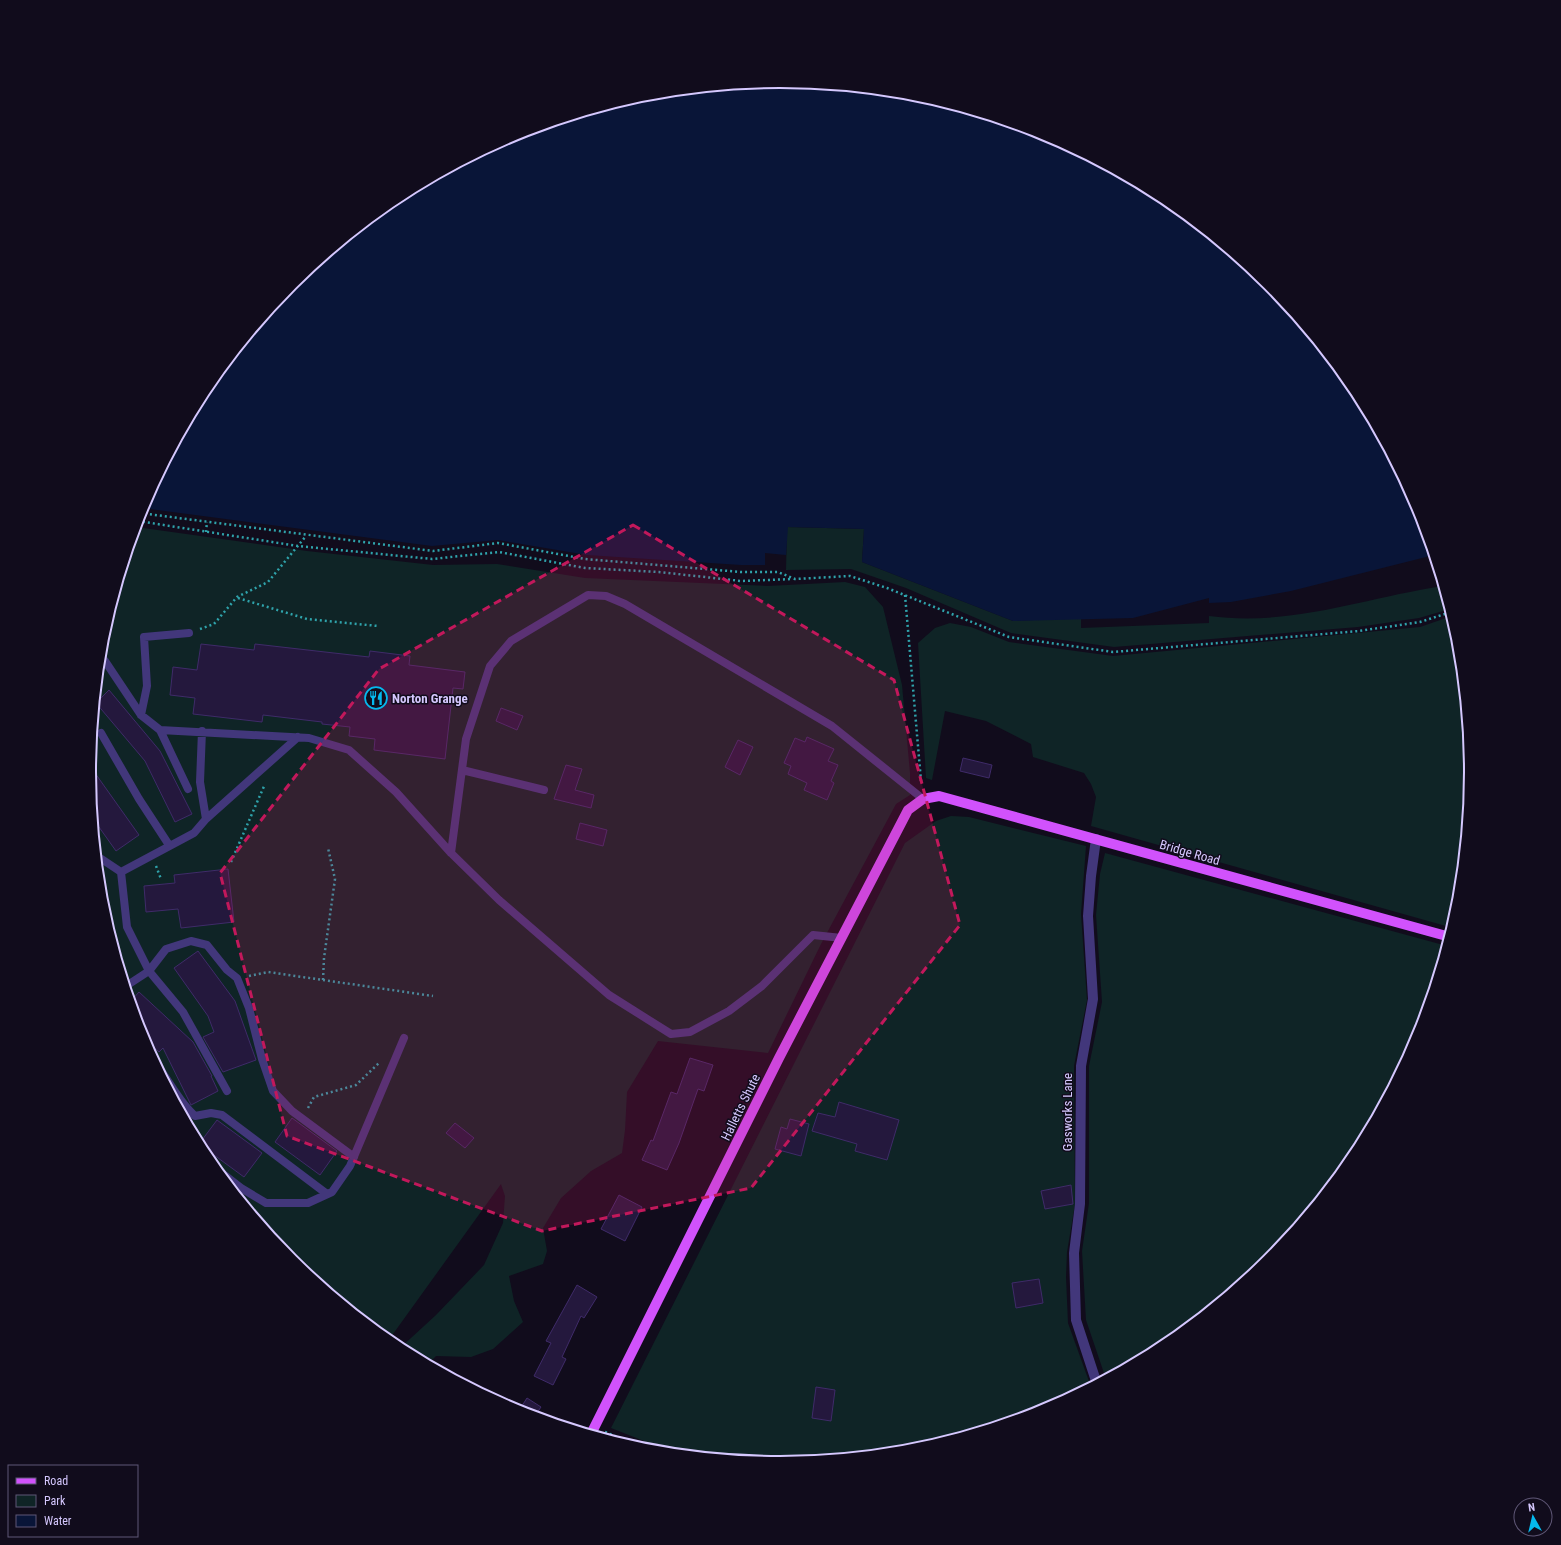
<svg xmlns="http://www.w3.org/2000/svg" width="1561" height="1545" font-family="'Roboto Condensed',sans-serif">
<rect width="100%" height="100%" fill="#110c1c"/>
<path fill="#0f2426" d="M 136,527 L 307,551 L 433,565 L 497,564 L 585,578 L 768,586 L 845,582 L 865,587 L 883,607 L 902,685 L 910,773 L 910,795 L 896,804 L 821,944 L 768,1053 L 658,1041 L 627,1092 L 625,1130 L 622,1153 L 591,1171 L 561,1198 L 543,1228 L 547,1251 L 543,1264 L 509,1276 L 514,1301 L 523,1322 L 493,1349 L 471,1357 L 436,1356 L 428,1364 L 399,1349 L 436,1315 L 484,1265 L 503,1223 L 505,1196 L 501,1184 L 388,1341 L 291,1261 L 205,1156 L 142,1037 L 102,907 L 89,772 L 102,637 Z
M 787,527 L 864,529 L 862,562 L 1013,621 L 1081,618 L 1081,628 L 1209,623 L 1209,616 C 1291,627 1364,598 1443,586 L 1450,609 L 1419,618 L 1358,627 L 1114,647 L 1011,633 L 906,588 L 851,569 L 786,570 Z
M 1452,616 L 1459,638 L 1472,773 L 1459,908 L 1453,928 L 1091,826 L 1096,797 L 1091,784 L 1084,773 L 1033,757 L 1031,744 L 986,721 L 945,711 L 932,780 L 926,778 L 918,643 L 935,628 L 950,623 L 971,627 L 1009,642 L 1113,656 L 1420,627 Z
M 951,816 L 969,817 L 1086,846 L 1081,914 L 1087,1000 L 1074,1066 L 1075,1204 L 1067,1252 L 1066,1277 L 1068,1323 L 1091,1387 L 1045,1411 L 915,1451 L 780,1464 L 677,1454 L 611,1428 L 905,843 L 936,821 Z
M 1105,853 L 1447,946 L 1419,1037 L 1355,1157 L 1269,1262 L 1164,1348 L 1106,1379 L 1086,1320 L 1082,1251 L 1089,1203 L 1089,1066 L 1102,1002 L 1096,915 L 1100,874 Z"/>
<path fill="#091538" d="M 781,81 L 916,94 L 1045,134 L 1165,198 L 1270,284 L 1356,389 L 1419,508 L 1434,555 L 1291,591 L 1231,602 L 1209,603 L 1209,598 L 1133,618 L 1013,621 L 862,562 L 864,529 L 788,527 L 786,555 L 765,553 L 765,565 L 741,565 L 587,555 L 498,540 L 432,546 L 142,508 L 206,388 L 292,283 L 397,197 L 516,134 L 646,94 Z"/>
<path fill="#24183d" stroke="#3f2b69" d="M 201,644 L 254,650 L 255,644 L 369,657 L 370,651 L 410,656 L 409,665 L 465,672 L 463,689 L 453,688 L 445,759 L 374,750 L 375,739 L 349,736 L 350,727 L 322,724 L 322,722 L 263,715 L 262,722 L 193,714 L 195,698 L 170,695 L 173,667 L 197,670 Z
M 109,690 L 160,751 L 192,814 L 175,822 L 145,761 L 96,703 Z
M 501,708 L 523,716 L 517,730 L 496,721 Z
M 807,737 L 834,749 L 828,761 L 838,765 L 831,781 L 834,783 L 827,800 L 804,790 L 807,783 L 788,774 L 791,766 L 784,763 L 795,738 L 805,742 Z
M 738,740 L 753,747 L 740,775 L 725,767 Z
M 963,758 L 992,765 L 989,778 L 960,771 Z
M 566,765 L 582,769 L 575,790 L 594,795 L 591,808 L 554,799 Z
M 90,766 L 139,835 L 116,851 L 94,820 Z
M 580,823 L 607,830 L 603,846 L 576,839 Z
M 228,869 L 234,922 L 181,928 L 178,909 L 146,912 L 144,886 L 175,883 L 174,875 Z
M 198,951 L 235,1001 L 256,1060 L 223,1072 L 203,1037 L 214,1032 L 208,1016 L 174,968 Z
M 139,992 L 193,1042 L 212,1076 L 211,1076 L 218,1091 L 191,1105 L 163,1048 L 159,1052 L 141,1036 L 131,1001 Z
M 690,1058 L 713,1065 L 704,1091 L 698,1089 L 679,1143 L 667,1170 L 642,1160 L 651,1140 L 653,1141 L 671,1092 L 677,1094 Z
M 839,1102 L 899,1120 L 887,1160 L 855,1151 L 857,1144 L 812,1131 L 818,1113 L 835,1117 Z
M 292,1118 L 337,1151 L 320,1175 L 275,1142 Z
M 790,1119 L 809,1124 L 801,1156 L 775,1149 L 781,1127 L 787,1129 Z
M 217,1120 L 262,1153 L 244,1177 L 199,1144 Z
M 455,1123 L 474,1138 L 465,1148 L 446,1133 Z
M 1071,1185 L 1073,1204 L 1045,1209 L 1041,1191 Z
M 619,1195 L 642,1207 L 625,1241 L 601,1229 Z
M 1039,1279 L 1043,1303 L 1016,1308 L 1012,1283 Z
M 577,1285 L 597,1297 L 584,1318 L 581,1316 L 562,1357 L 566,1359 L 553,1385 L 534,1376 L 551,1343 L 546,1341 Z
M 816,1387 L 835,1390 L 831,1421 L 812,1418 Z
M 527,1398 L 541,1407 L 534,1417 L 518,1412 Z"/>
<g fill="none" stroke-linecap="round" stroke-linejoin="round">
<path stroke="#2fa3ab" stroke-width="2.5" stroke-dasharray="2 3" stroke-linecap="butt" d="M 140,513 L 433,551 L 498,543 L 585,559 L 741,572 L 778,572 L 795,579 L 850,576 L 887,588 L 1009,637 L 1113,652 L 1359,631 L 1420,622 L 1451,612
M 138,521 L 298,546 L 432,559 L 499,552 L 585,568 L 659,572 L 741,581 L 793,579
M 206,532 L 207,522
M 905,595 L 921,781
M 238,598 L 307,619 L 378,626
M 200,629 L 214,624 L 237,597 L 268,582 L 306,536
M 231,862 L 265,784
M 156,866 L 161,879
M 249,976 L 268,972 L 433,996
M 323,980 L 324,958 L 335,879 L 328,848
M 308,1108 L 314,1097 L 356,1085 L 380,1062
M 605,1432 L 653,1451"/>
<path stroke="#42377b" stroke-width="8" d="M 100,660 L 105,661 L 141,715 L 160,730 L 309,738 L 349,750 L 396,792 L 451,853 L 499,900 L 609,995 L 671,1034 L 690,1032 L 729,1011 L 762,986 L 813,935 L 842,938
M 141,715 L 147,686 L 144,637 L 189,633
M 160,730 L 188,789
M 101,733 L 139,799 L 169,845
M 462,770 L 544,790
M 206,819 L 298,737
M 451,853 L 466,739 L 490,666 L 511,641 L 588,595 L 606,596 L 625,604 L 832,726 L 923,799
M 97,856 L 121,872 L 194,833 L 206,819 L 200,782 L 202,731
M 121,872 L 127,927 L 149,971 L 183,1012 L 227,1091
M 126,986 L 149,971 L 166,949 L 191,941 L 207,945 L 227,970 L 237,978 L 249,1008 L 262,1059 L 273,1091 L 292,1111 L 354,1157
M 157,1065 C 170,1082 179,1102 195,1116 L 211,1113 L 222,1115 L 327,1194
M 214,1167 L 241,1188 L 266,1203 L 308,1203 L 332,1192 L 350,1166 L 404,1038"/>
<path stroke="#42377b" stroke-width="10" d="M 1096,839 L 1091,876 L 1088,916 L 1093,999 L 1081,1066 L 1080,1204 L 1074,1253 L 1076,1320 L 1097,1384"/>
<path stroke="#d152fc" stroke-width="10" d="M 591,1434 L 779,1058 L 908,810 L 923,799 L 939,796 L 1450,937"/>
</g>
<path fill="#c2185b" fill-opacity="0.2" stroke="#c2185b" stroke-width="3" stroke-dasharray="8 5" stroke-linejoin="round" d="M 633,525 L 894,680 L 960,925 L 751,1188 L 542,1231 L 287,1136 L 220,873 L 379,669 Z"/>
<defs>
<g id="restaurant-ring" transform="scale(1.15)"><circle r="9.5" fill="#110c1c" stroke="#05b9ee" stroke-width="1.5"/><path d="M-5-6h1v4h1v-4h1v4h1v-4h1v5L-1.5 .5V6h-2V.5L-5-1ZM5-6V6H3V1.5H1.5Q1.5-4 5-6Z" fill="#05b9ee"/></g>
</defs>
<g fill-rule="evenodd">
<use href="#restaurant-ring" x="376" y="698"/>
</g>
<g text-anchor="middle" stroke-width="3" stroke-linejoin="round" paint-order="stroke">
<g font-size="13" font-weight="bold" fill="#d5c8fe" stroke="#110c1c" text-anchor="start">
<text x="392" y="703">Norton Grange</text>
</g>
<g font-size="13" fill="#d5c8fe" stroke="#110c1c">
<text transform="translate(1190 852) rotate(16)" y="5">Bridge Road</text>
<text transform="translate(740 1107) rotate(-64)" y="5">Halletts Shute</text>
<text transform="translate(1067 1112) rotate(-90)" y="5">Gasworks Lane</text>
</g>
</g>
<path d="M0 0H1561V1545H0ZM96 772a684 684 0 1 1 1368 0a684 684 0 1 1-1368 0Z" fill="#110c1c" fill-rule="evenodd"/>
<path fill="none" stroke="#d5c8fe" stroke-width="2" d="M96 772a684 684 0 1 1 1368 0a684 684 0 1 1-1368 0Z"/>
<rect x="8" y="1465" width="130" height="72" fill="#110c1c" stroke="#5f5776"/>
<rect x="16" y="1478" width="20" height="6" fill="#d152fc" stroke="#5f5776"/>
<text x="44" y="1485" font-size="12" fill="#d5c8fe">Road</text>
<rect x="16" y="1495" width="20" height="12" fill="#0f2426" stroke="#5f5776"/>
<text x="44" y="1505" font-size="12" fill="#d5c8fe">Park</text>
<rect x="16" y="1515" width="20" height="12" fill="#091538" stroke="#5f5776"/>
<text x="44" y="1525" font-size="12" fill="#d5c8fe">Water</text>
<g transform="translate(1533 1517) rotate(352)"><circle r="19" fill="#110c1c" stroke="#5f5776"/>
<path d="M0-3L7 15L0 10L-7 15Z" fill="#05b9ee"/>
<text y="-6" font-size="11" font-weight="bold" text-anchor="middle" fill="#d5c8fe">N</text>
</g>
</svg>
